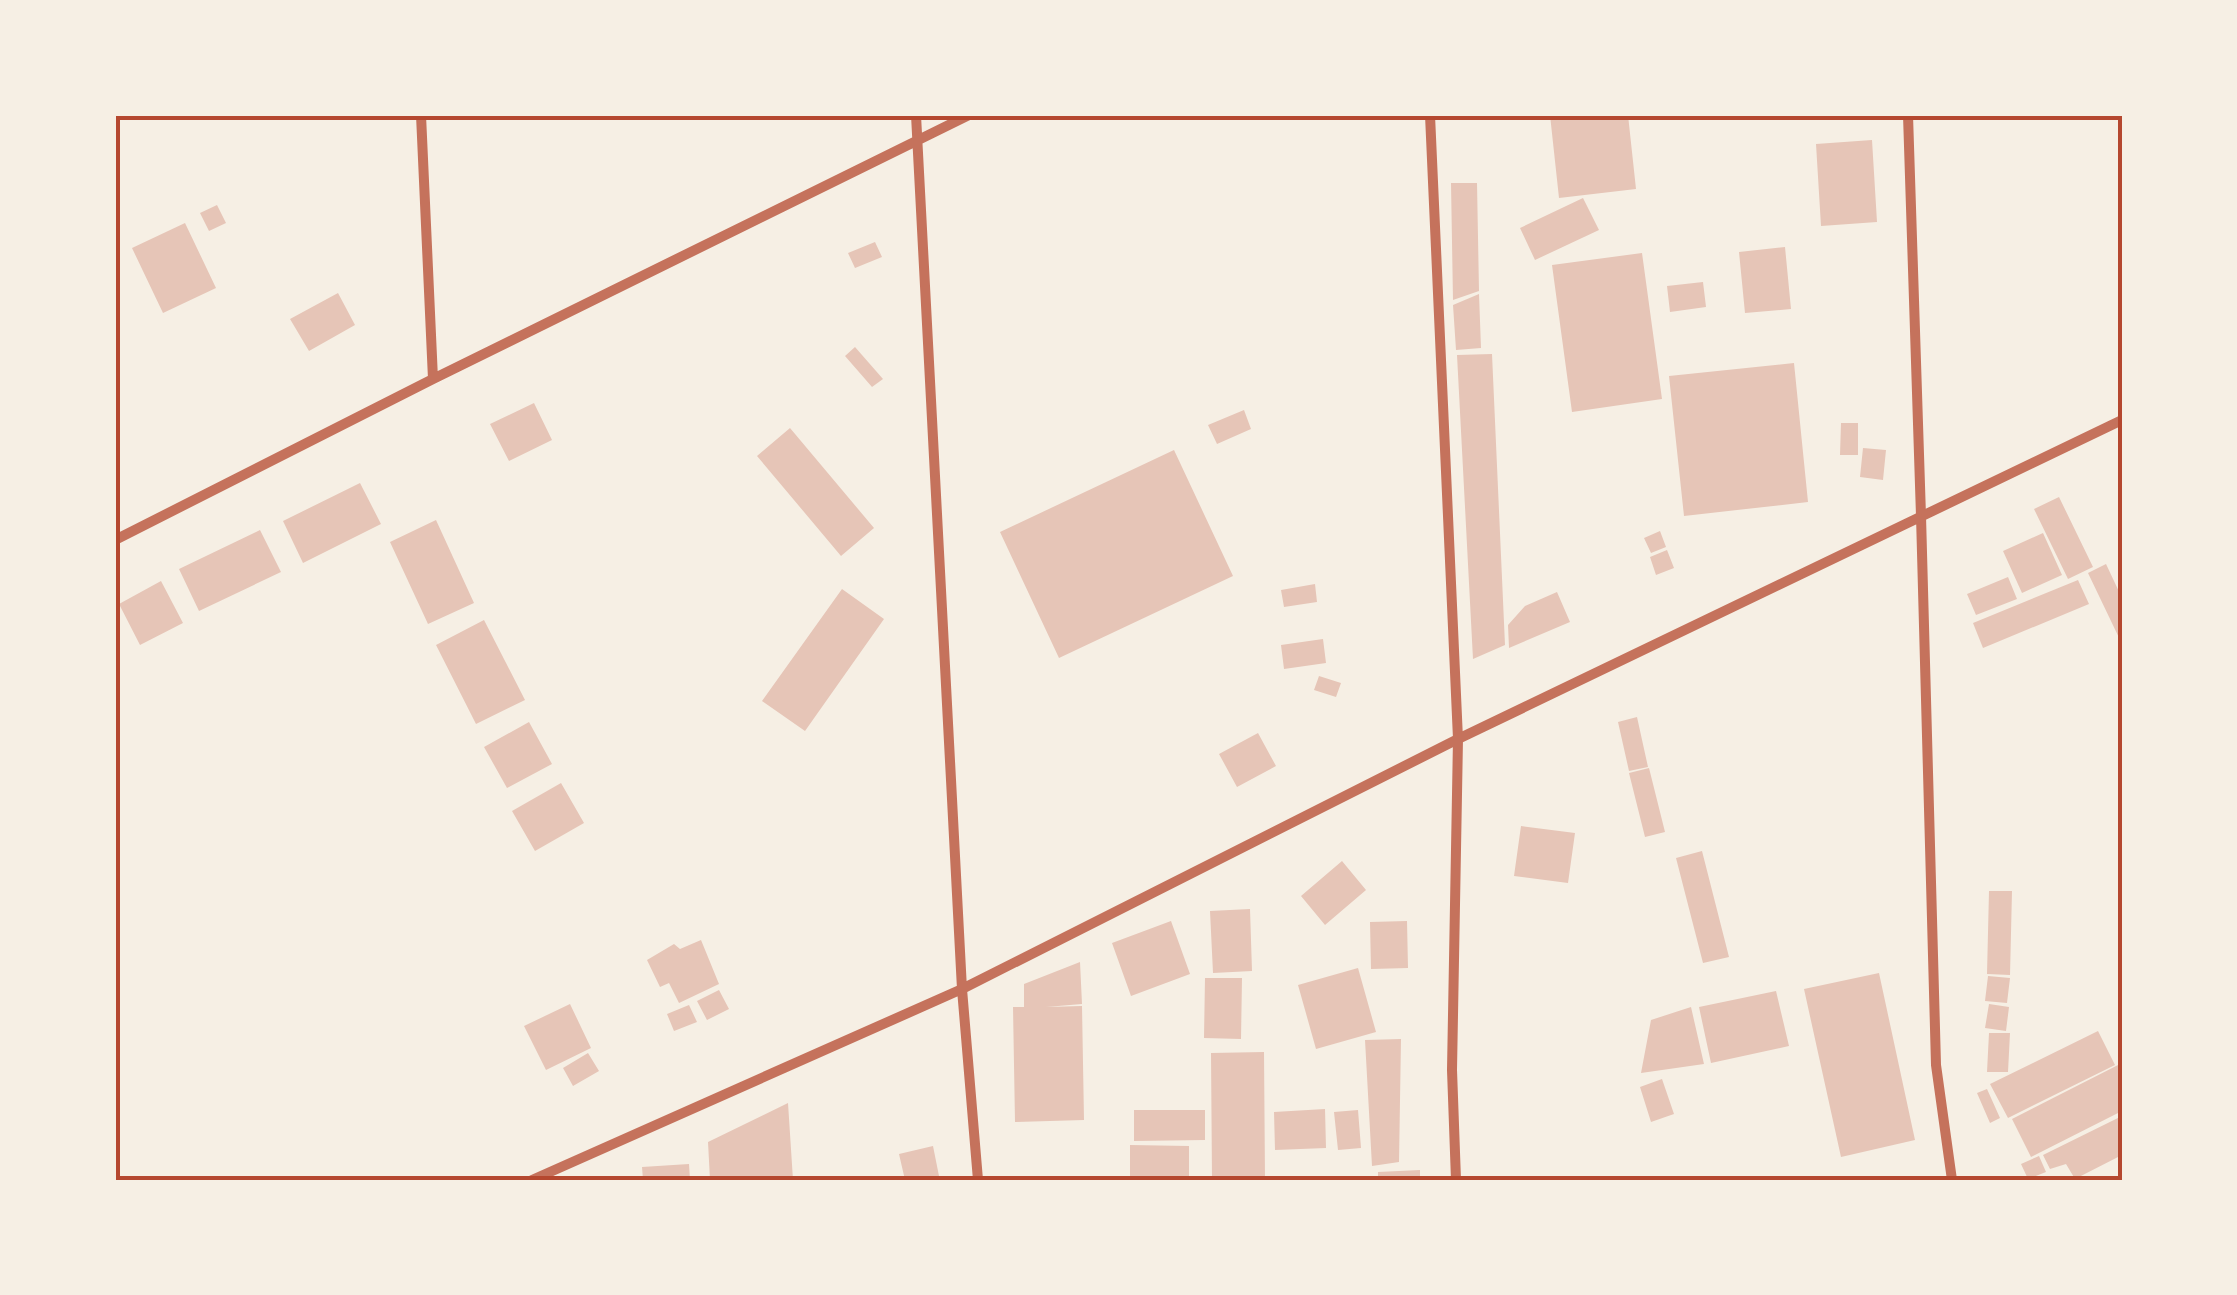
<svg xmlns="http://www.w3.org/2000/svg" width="2237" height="1295" font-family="'Exo 2',sans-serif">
<rect width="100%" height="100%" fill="#f6efe4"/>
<path fill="#e6c5b7" d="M 1550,115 L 1628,115 L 1636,189 L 1559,198 Z
M 1872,140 L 1877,222 L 1821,226 L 1816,144 Z
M 1451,183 L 1477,183 L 1479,291 L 1453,300 Z
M 1583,198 L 1599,230 L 1535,260 L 1520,228 Z
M 217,205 L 226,223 L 209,231 L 200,213 Z
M 185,223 L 216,288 L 163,313 L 132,248 Z
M 875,242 L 882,257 L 855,268 L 848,253 Z
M 1785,247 L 1791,309 L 1745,313 L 1739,252 Z
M 1642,253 L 1662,399 L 1572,412 L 1552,265 Z
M 1703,282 L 1706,307 L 1670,312 L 1667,286 Z
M 338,293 L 355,325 L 309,351 L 290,319 Z
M 1479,294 L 1481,348 L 1456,350 L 1453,305 Z
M 855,347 L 883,379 L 872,387 L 845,356 Z
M 1492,354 L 1505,645 L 1473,659 L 1457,355 Z
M 1794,363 L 1808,502 L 1684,516 L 1669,376 Z
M 534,403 L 552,440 L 509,461 L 490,424 Z
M 1244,410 L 1251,429 L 1217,444 L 1208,425 Z
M 1841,423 L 1858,423 L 1858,455 L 1840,455 Z
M 790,428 L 874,528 L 841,556 L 757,456 Z
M 1863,448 L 1886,450 L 1883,480 L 1860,477 Z
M 1174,450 L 1233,576 L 1059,658 L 1000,532 Z
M 360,483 L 381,524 L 303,563 L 283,521 Z
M 2059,497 L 2093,567 L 2068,579 L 2034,509 Z
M 436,520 L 474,603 L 428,624 L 390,542 Z
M 260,530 L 281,572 L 199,611 L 179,569 Z
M 1660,531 L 1666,547 L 1651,553 L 1644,538 Z
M 2043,533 L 2062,575 L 2022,593 L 2003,551 Z
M 1667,550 L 1674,568 L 1656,575 L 1650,557 Z
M 2106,564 L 2122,598 L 2122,644 L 2088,573 Z
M 2008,577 L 2017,599 L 1976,615 L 1967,594 Z
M 2078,580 L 2089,604 L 1983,648 L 1973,623 Z
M 161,581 L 183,623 L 140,645 L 119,604 Z
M 1315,584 L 1317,602 L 1284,607 L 1281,590 Z
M 842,589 L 884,619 L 805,731 L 762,701 Z
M 1557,592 L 1570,622 L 1509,648 L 1508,625 L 1525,606 Z
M 484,620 L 525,700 L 476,724 L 436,645 Z
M 1323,639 L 1326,663 L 1284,669 L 1281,645 Z
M 1319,676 L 1341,683 L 1336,697 L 1314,690 Z
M 1637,717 L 1648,767 L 1629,771 L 1618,722 Z
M 529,722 L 552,764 L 507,788 L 484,747 Z
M 1258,733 L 1276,766 L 1237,787 L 1219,754 Z
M 1649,768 L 1665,832 L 1645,837 L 1629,773 Z
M 561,783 L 584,823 L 535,851 L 512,811 Z
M 1521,826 L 1575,833 L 1568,883 L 1514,876 Z
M 1702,851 L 1729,957 L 1703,963 L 1676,858 Z
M 1342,861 L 1366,890 L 1325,925 L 1301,896 Z
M 1989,891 L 2012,891 L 2010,975 L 1987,974 Z
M 1250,909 L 1252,971 L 1213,973 L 1210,911 Z
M 1171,921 L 1190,974 L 1131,996 L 1112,943 Z
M 1407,921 L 1408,968 L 1371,969 L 1370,922 Z
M 701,940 L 719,984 L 679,1003 L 669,983 L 660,987 L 647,960 L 674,944 L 680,949 Z
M 1080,962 L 1082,1004 L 1046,1007 L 1082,1006 L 1084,1120 L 1015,1122 L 1013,1007 L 1024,1007 L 1024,984 Z
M 1358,968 L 1376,1032 L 1316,1049 L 1298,985 Z
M 1879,973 L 1915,1140 L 1841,1157 L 1804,989 Z
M 1988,976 L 2010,978 L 2007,1003 L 1985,1001 Z
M 1205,978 L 1242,978 L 1241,1039 L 1204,1038 Z
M 719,990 L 729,1009 L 707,1020 L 697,1001 Z
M 1776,991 L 1789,1046 L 1711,1063 L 1699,1007 Z
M 570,1004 L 591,1048 L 546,1070 L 524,1026 Z
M 1989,1004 L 2009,1007 L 2006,1031 L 1985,1028 Z
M 689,1005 L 697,1022 L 674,1031 L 667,1014 Z
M 1691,1007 L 1704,1064 L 1641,1073 L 1651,1020 Z
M 2098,1031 L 2115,1065 L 2008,1118 L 1990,1084 Z
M 1989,1033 L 2010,1033 L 2008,1072 L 1987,1072 Z
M 1401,1039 L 1399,1162 L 1372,1166 L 1365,1040 Z
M 1264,1052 L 1265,1180 L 1212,1180 L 1211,1053 Z
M 588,1053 L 599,1071 L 573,1086 L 563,1068 Z
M 2122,1063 L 2122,1111 L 2031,1157 L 2012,1119 Z
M 1662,1079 L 1674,1114 L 1651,1122 L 1640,1087 Z
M 1987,1089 L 2000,1118 L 1990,1123 L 1977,1093 Z
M 788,1103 L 793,1180 L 710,1180 L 708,1142 Z
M 1325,1109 L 1326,1148 L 1275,1150 L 1274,1112 Z
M 1134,1110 L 1205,1110 L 1205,1140 L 1134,1141 Z
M 1358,1110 L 1361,1148 L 1338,1150 L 1334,1112 Z
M 2122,1116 L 2122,1155 L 2075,1179 L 2066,1164 L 2050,1169 L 2043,1155 Z
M 1130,1145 L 1189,1146 L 1189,1180 L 1130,1179 Z
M 933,1146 L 939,1176 L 919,1180 L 905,1180 L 899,1154 Z
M 2039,1156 L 2046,1172 L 2028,1179 L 2021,1164 Z
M 689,1164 L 690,1180 L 643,1180 L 642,1167 Z
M 1420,1170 L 1420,1180 L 1378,1180 L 1378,1172 Z"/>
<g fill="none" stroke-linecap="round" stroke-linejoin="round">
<path stroke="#c5725c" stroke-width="10" d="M 421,115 L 433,379
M 916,115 L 962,989 L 978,1180
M 1430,115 L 1458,739 L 1452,1070 L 1456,1180
M 1908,115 L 1921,516 L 1936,1065 L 1952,1180
M 115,540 L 433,379 L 969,115
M 532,1180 L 962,989 L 1458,739 L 2122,420"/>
</g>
<rect width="2237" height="1295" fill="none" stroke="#f6efe4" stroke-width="235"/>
<rect x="118" y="118" width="2002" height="1060" fill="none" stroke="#b5482f" stroke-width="4"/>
</svg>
